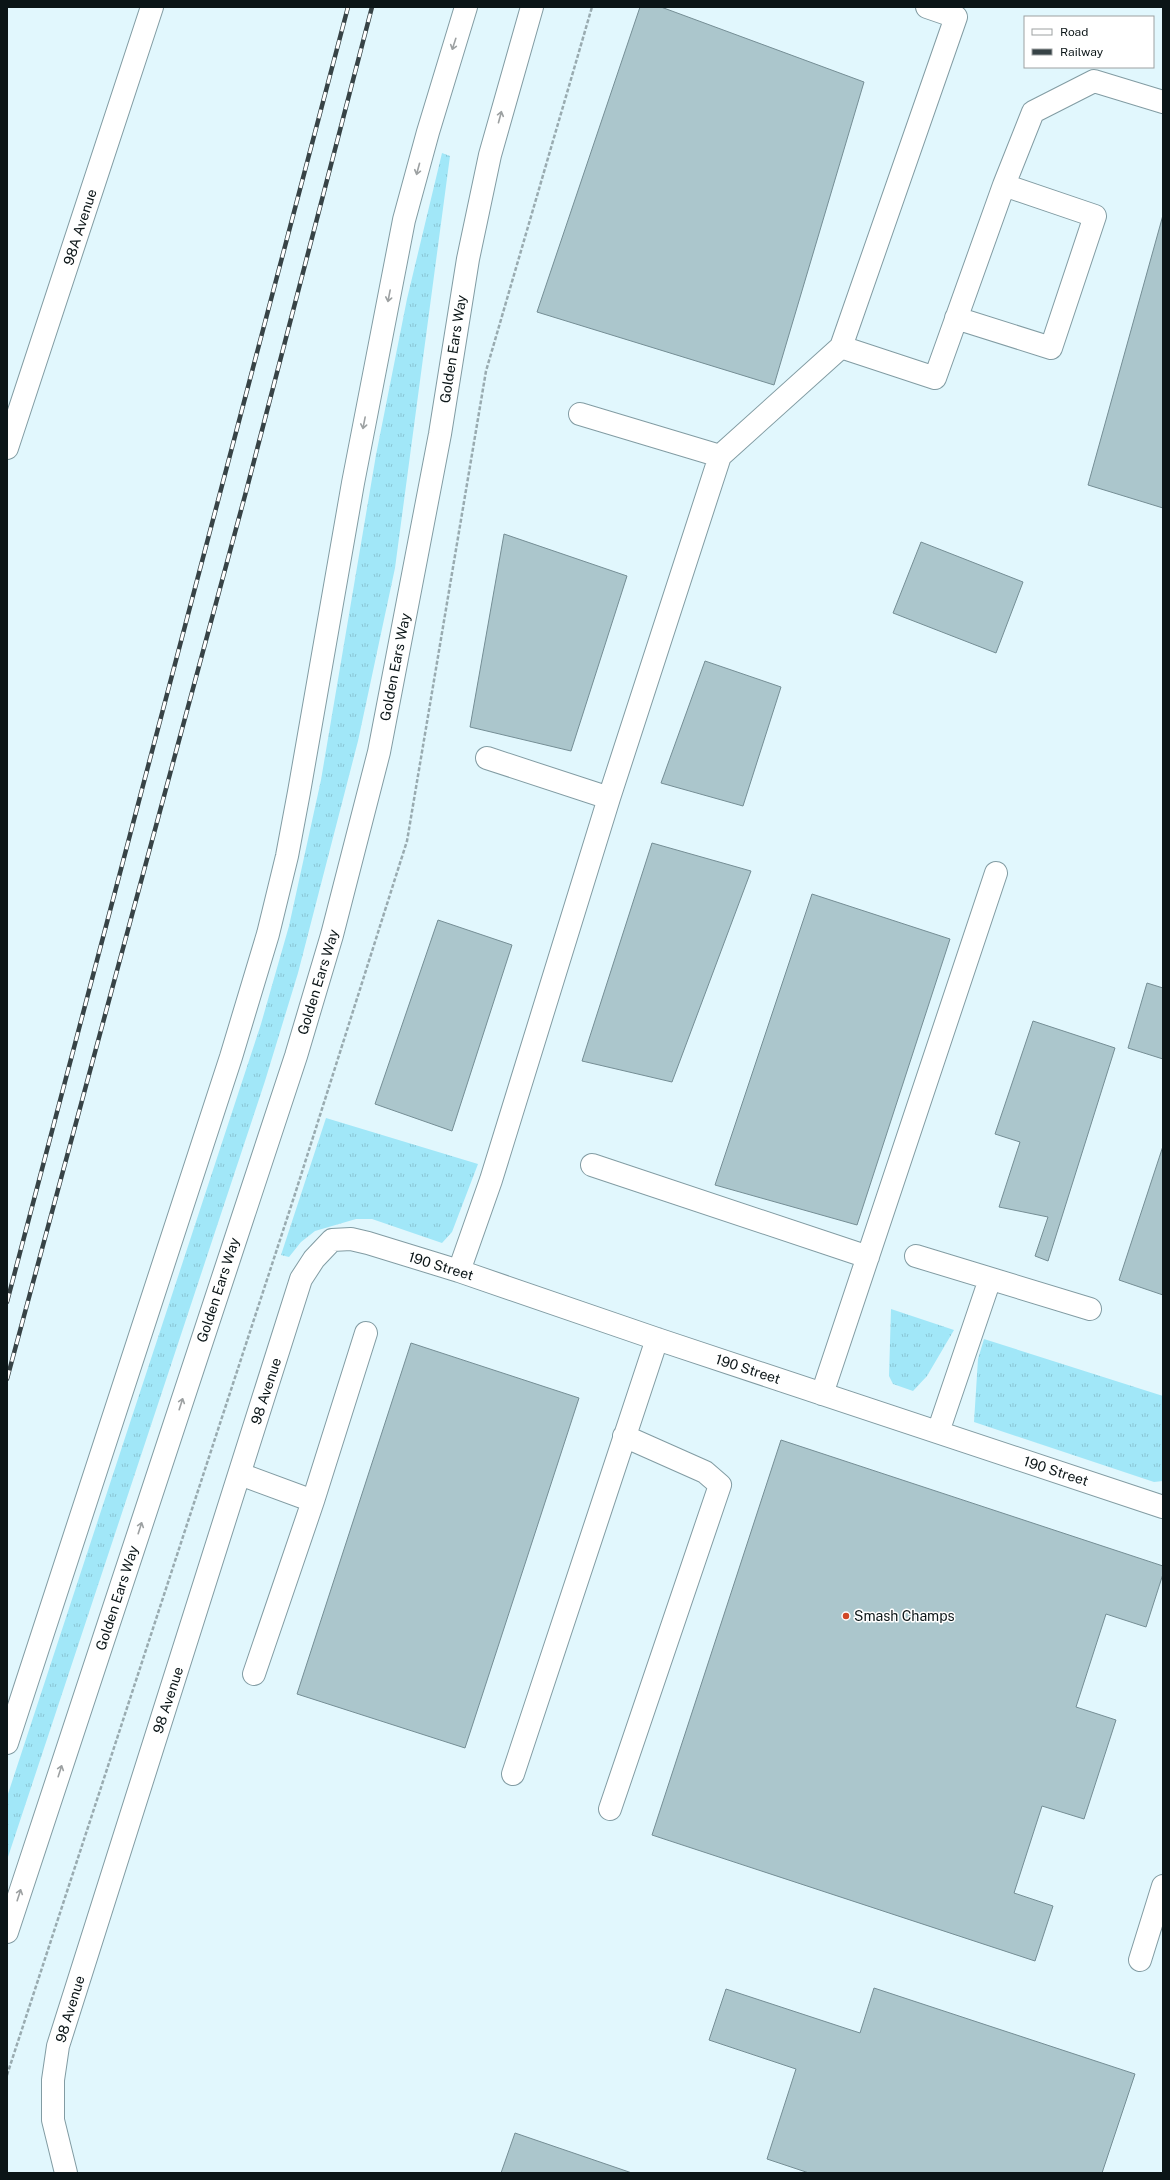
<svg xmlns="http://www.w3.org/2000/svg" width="1170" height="2180" font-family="'Public Sans',sans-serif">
<defs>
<pattern id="grass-tufts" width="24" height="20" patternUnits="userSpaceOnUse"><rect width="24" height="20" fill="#a1e7f8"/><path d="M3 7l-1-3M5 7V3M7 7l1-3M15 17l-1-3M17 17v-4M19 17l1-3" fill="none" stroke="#89c5d4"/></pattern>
</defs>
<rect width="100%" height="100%" fill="#e1f7fd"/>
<path fill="url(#grass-tufts)" d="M 442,153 L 450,156 L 395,568 L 358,741 L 298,973 L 265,1081 L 7,1860 L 7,1797 L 261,1024 L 289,926 L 321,780 L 376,455 L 407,299 Z
M 326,1118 L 478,1164 L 452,1232 L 442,1243 L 372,1219 L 356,1219 L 315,1231 L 301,1242 L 289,1257 L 281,1255 Z
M 891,1309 L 954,1330 L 927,1376 L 913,1391 L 893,1384 L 889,1376 Z
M 984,1339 L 1163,1396 L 1163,1481 L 1154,1482 L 974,1422 L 978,1359 Z"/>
<path fill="#abc6cc" stroke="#758e95" d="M 640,7 L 661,7 L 864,82 L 774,385 L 537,312 Z
M 1163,215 L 1163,508 L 1088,485 Z
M 504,534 L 627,576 L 571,751 L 470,727 Z
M 921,542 L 1023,582 L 996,653 L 893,613 Z
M 705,661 L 781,687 L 743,806 L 661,783 Z
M 652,843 L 751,871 L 672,1082 L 582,1061 Z
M 812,894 L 950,939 L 857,1225 L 715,1185 Z
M 438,920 L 512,945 L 452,1131 L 375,1104 Z
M 1147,983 L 1163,988 L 1163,1059 L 1128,1048 Z
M 1033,1021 L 1115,1048 L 1048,1261 L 1035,1256 L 1048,1217 L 999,1207 L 1020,1142 L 995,1134 Z
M 1163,1146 L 1163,1295 L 1119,1280 Z
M 411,1343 L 579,1398 L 465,1748 L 297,1694 Z
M 781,1440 L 1163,1566 L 1163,1574 L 1146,1627 L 1106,1614 L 1076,1707 L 1116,1720 L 1084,1819 L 1042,1806 L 1014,1893 L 1053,1906 L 1035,1961 L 652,1835 Z
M 874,1988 L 1135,2074 L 1102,2173 L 809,2173 L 767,2159 L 796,2069 L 709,2040 L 726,1989 L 860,2033 Z
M 515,2133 L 632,2173 L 501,2173 Z"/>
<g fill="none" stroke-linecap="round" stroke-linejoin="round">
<g stroke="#829ca3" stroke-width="24">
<path id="minor" d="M 956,318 L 1051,348 L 1095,216 L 1004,185
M 841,347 L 956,17 L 927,7
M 580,414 L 720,456
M 7,448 L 152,7
M 487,758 L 609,798
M 592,1165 L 868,1257
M 916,1256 L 1090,1309
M 459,1271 L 491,1180 L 609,798 L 720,456 L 841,347 L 935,378 L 1004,185 L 1033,112 L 1094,81 L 1163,102
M 822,1394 L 996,873
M 938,1432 L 990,1279
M 240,1474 L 313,1501 L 254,1674
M 313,1501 L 366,1333
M 513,1774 L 657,1339
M 610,1809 L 720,1485 L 705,1472 L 624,1436
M 1140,1960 L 1163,1886
M 66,2173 L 53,2120 L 53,2080 L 58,2046 L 301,1279 L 314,1259 L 332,1240 L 351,1239 L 368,1243 L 459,1271 L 657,1339 L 1163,1507"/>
</g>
<g stroke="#829ca3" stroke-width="24">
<path id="major" d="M 7,1743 L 231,1057 L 268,934 L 287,856 L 299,792 L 353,483 L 404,220 L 428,132 L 466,7
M 7,1932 L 296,1056 L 332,935 L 379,752 L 440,434 L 468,259 L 490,155 L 532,7"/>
</g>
<path stroke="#99abb0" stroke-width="2.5" stroke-dasharray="4 2" stroke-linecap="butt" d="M 7,2075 L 295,1194 L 407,841 L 486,371 L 592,7"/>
<use href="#minor" stroke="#fff" stroke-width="22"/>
<use href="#major" stroke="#fff" stroke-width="22"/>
<g stroke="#374346" stroke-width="4.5">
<path id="rail" d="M 7,1302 L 348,7
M 7,1379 L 247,488 L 372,7"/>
</g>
<use href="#rail" stroke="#fff" stroke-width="3" stroke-dasharray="9" stroke-linecap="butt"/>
</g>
<defs><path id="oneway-shaft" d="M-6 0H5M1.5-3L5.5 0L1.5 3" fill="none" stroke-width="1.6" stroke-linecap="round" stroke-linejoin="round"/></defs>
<g stroke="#9da1a2">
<use href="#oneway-shaft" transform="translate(454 44) rotate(108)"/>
<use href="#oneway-shaft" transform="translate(500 117) rotate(-75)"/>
<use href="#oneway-shaft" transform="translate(418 169) rotate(105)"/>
<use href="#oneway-shaft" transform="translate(389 296) rotate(101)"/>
<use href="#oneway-shaft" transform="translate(364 423) rotate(101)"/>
<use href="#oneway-shaft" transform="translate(181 1404) rotate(-72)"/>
<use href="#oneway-shaft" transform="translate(140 1528) rotate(-72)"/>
<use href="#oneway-shaft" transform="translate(60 1771) rotate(-72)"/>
<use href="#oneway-shaft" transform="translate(19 1895) rotate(-72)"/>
</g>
<circle fill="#d14726" stroke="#fff" stroke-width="1.5" cx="846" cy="1616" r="4"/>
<g text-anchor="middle" stroke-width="3" stroke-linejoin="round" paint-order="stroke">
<g font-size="14" fill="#0b1517" stroke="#fff">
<text transform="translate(80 227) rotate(-72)" y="5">98A Avenue</text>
<text transform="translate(453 349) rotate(-81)" y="5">Golden Ears Way</text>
<text transform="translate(395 667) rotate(-79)" y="5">Golden Ears Way</text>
<text transform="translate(318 982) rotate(-73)" y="5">Golden Ears Way</text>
<text transform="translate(441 1266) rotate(17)" y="5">190 Street</text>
<text transform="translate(218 1290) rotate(-72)" y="5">Golden Ears Way</text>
<text transform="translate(748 1369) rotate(18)" y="5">190 Street</text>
<text transform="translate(266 1391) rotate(-72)" y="5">98 Avenue</text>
<text transform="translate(1056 1471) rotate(18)" y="5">190 Street</text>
<text transform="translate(117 1598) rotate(-72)" y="5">Golden Ears Way</text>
<text transform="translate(168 1700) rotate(-72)" y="5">98 Avenue</text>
<text transform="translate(70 2009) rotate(-73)" y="5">98 Avenue</text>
</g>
<g font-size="14" fill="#0b1517" stroke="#fff" text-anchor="start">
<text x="854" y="1621">Smash Champs</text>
</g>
</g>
<rect width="1170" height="2180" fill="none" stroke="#0b1517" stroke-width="16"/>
<rect x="1024" y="16" width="130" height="52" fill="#ffffff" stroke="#9da1a2"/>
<rect x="1032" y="29" width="20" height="6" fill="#ffffff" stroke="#9da1a2"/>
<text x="1060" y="36" font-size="12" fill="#0b1517">Road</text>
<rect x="1032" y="49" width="20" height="6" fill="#374346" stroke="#9da1a2"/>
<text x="1060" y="56" font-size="12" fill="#0b1517">Railway</text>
</svg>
